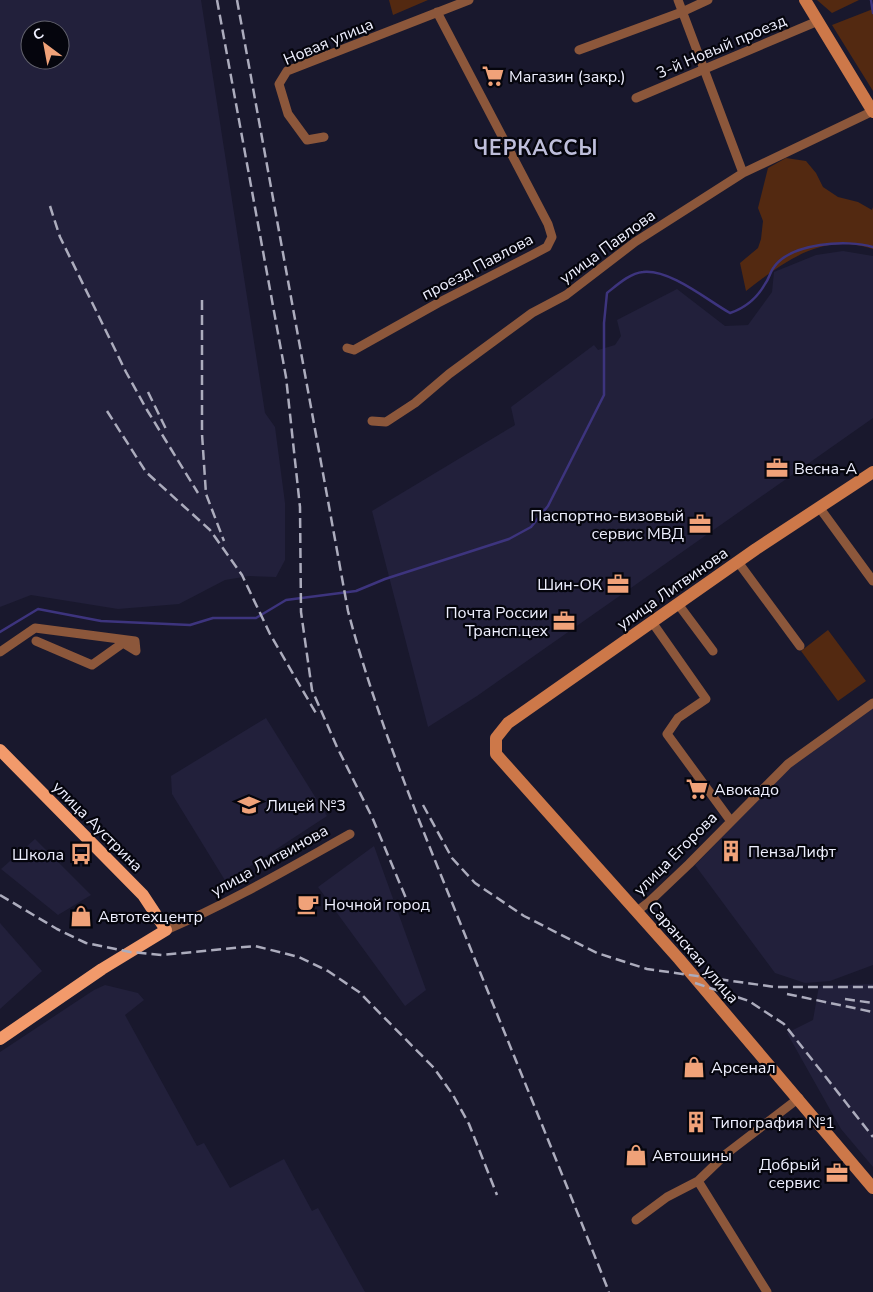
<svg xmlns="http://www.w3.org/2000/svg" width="873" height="1292" font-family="'Nunito Sans',sans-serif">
<rect width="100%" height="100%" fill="#19182d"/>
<path fill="#22203b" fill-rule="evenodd" d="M 0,0 L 201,0 L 265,413 L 275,427 L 285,503 L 285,560 L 276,577 L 249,576 L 225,580 L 179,604 L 118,609 L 31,595 L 0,607 ZM 30,30 L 60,30 L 60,60 L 30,60 Z
M 843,251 L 873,256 L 873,418 L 477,696 L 428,727 L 372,511 L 515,425 L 511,407 L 594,345 L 598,350 L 615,345 L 621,336 L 617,320 L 677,289 L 725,326 L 748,325 L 772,292 L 774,272 L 816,255 Z
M 873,706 L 873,965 L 830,981 L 805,983 L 775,973 L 695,865 L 793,764 Z
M 266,718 L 327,816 L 226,882 L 172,794 L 171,776 Z
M 35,839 L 91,895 L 58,915 L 1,869 Z
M 374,846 L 426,990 L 405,1006 L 318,887 Z
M 0,923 L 42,971 L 0,1009 Z
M 873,984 L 873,1167 L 841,1129 L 787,1033 L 813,1020 L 819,986 Z
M 105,985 L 138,993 L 144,1000 L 125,1015 L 197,1146 L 204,1143 L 230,1188 L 284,1159 L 312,1211 L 318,1208 L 365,1292 L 0,1292 L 0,1052 L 94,990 Z"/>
<path fill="#532911" d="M 389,0 L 428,0 L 393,15 Z
M 817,0 L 859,0 L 832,13 Z
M 873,9 L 873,91 L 832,25 Z
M 786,158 L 806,161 L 816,173 L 823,187 L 838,197 L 858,202 L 872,210 L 873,207 L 873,249 C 821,232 784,262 746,291 L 740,263 L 758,248 L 761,239 L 763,221 L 758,208 L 768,168 Z
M 828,630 L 866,681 L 838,701 L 801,651 Z"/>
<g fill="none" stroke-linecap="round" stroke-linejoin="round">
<path stroke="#3d347e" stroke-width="2.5" d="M 871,0 L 873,13
M 0,632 L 38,609 L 101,621 L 190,625 L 213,618 L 256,618 L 286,600 L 356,591 L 385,579 L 509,539 L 531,527 L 548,506 L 604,395 L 604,323 L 607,293 C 617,285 630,273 643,272 C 670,269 707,300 730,313 C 745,308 757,298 765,284 C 769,279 770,272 774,267 C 791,243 847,239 873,247"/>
<path stroke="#8c573b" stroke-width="9" d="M 678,0 L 743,173
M 579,50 L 682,12 L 708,0
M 636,98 L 818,21
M 324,137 L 307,140 L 288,114 L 279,84 L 287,71 L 469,0
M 347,348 L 354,350 L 438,303 L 532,255 L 547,247 L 552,237 L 548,224 L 437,12
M 372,421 L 386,422 L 415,403 L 449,374 L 532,313 L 566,295 L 635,242 L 743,173 L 873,111
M 819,507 L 873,581
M 738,562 L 800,646
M 678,604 L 713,651
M 652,622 L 706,699 L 678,718 L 667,734 L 730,820
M 0,652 L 35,628 L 135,641 L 136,651 L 123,643 L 92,665 L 36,641
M 637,911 L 649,902 L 689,864 L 788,764 L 873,703
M 166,930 C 230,903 289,868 350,834
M 698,1181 L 767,1292
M 636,1220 L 667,1197 L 698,1181 L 726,1154 L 799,1098"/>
<path stroke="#cd7849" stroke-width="12" d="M 805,0 L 873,112
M 873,472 L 756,549 L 508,723 L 496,738 L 496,754 L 679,959 L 873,1188"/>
<path stroke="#f29a6b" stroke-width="12" d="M 0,750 L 143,895 L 166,930 L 102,969 L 0,1039"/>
<path stroke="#acacbd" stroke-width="2.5" stroke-dasharray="10 5" stroke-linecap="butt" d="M 217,0 L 286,377 L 300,507 L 301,612 L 312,690 L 337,747 L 372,817 L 408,903
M 237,0 L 348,611 C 376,717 418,818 459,920 C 509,1044 560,1168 609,1292
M 50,206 L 60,237 L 126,372 L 147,410 L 198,493
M 202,300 L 202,434 L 206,494 L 224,541
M 148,392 L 167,431
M 107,411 L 146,472 L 210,530 L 242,575 L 270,634 L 317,715
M 423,805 L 452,858 L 475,883 L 524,916 L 597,953 L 647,969 L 775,987 L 873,987
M 0,895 L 57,929 L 86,943 L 130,952 L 162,955 L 255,946 L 299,957 L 328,971 L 359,992 L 434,1068 L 453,1095 L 469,1124 L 497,1195
M 695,983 L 749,1001 L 784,1024 L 873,1137
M 787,994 L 873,1012
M 845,999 L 873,1003"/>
</g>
<defs>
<g id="supermarket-bare" transform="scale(1.725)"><path d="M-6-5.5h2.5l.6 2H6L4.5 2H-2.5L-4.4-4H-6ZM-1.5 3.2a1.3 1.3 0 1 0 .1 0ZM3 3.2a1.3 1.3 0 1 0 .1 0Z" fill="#f0a279" stroke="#05050d" stroke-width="2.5" paint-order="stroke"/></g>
<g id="office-bare" transform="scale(1.725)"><path d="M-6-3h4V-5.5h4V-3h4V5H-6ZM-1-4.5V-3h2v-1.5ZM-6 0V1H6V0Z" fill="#f0a279" stroke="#05050d" stroke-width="2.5" paint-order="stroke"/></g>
<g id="school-bare" transform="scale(1.725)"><path d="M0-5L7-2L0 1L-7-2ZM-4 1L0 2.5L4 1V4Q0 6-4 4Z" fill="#f0a279" stroke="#05050d" stroke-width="2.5" paint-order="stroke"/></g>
<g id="building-bare" transform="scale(1.725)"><path d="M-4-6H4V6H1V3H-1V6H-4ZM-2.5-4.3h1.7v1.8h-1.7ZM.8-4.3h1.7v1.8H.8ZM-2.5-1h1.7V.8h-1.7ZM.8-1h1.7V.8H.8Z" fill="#f0a279" stroke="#05050d" stroke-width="2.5" paint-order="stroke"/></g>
<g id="bus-bare" transform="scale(1.725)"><path d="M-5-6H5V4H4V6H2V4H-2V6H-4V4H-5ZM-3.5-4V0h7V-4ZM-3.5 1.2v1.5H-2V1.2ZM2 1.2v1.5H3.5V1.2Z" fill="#f0a279" stroke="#05050d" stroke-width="2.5" paint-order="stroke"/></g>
<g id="cafe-bare" transform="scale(1.725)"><path d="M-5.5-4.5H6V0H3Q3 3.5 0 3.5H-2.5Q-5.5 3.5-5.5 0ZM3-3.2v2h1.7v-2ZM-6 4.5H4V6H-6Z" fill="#f0a279" stroke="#05050d" stroke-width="2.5" paint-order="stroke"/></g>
<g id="shop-bare" transform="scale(1.725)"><path d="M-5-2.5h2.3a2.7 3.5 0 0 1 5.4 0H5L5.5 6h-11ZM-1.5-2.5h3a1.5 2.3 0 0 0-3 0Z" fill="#f0a279" stroke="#05050d" stroke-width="2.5" paint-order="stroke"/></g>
</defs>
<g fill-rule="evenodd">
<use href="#supermarket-bare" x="493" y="76"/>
<use href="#office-bare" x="777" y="468"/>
<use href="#office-bare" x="700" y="524"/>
<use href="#office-bare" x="618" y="584"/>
<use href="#office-bare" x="564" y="621"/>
<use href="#supermarket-bare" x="697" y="789"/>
<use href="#school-bare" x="249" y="805"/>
<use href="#building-bare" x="731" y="851"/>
<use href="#bus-bare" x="81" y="854"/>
<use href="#cafe-bare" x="308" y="904"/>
<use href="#shop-bare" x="81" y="916"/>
<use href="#shop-bare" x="694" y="1067"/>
<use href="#building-bare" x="696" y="1122"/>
<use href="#shop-bare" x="636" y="1155"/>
<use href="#office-bare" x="837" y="1173"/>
</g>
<g text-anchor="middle" stroke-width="4.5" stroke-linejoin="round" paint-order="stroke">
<g font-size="16" fill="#eff0ff" stroke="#05050d">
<text transform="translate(328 41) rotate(-23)" y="6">Новая улица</text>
<text transform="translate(721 46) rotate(-23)" y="6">3-й Новый проезд</text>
<text transform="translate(607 246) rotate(-36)" y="6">улица Павлова</text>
<text transform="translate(477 266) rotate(-28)" y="6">проезд Павлова</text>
<text transform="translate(672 588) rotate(-35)" y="6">улица Литвинова</text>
<text transform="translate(98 826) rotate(45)" y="6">улица Аустрина</text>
<text transform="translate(675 853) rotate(-45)" y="6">улица Егорова</text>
<text transform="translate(269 860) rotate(-29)" y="6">улица Литвинова</text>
<text transform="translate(694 952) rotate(49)" y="6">Саранская улица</text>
</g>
<g font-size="16" fill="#eff0ff" stroke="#05050d" text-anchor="start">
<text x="509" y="82">Магазин (закр.)</text>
<text x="794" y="474">Весна-А</text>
<text x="684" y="521" text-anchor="end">Паспортно-визовый<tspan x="684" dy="18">сервис МВД</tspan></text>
<text x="602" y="590" text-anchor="end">Шин-ОК</text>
<text x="548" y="618" text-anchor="end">Почта России<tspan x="548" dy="18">Трансп.цех</tspan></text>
<text x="714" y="795">Авокадо</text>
<text x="266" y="811">Лицей №3</text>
<text x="748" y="857">ПензаЛифт</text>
<text x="64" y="860" text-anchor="end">Школа</text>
<text x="324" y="910">Ночной город</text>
<text x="98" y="922">Автотехцентр</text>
<text x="711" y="1073">Арсенал</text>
<text x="712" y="1128">Типография №1</text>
<text x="652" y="1161">Автошины</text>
<text x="820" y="1170" text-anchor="end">Добрый<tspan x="820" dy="18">сервис</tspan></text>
</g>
<g font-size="21" font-weight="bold" letter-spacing="1" fill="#bebedb" stroke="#05050d">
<text x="536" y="155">ЧЕРКАССЫ</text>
</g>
</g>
<g transform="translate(45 45) rotate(328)"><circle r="24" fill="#05050d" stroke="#63636e"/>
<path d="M0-4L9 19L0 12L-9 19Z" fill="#f0a279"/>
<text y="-8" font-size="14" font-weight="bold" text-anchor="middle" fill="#eff0ff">С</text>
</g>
</svg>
